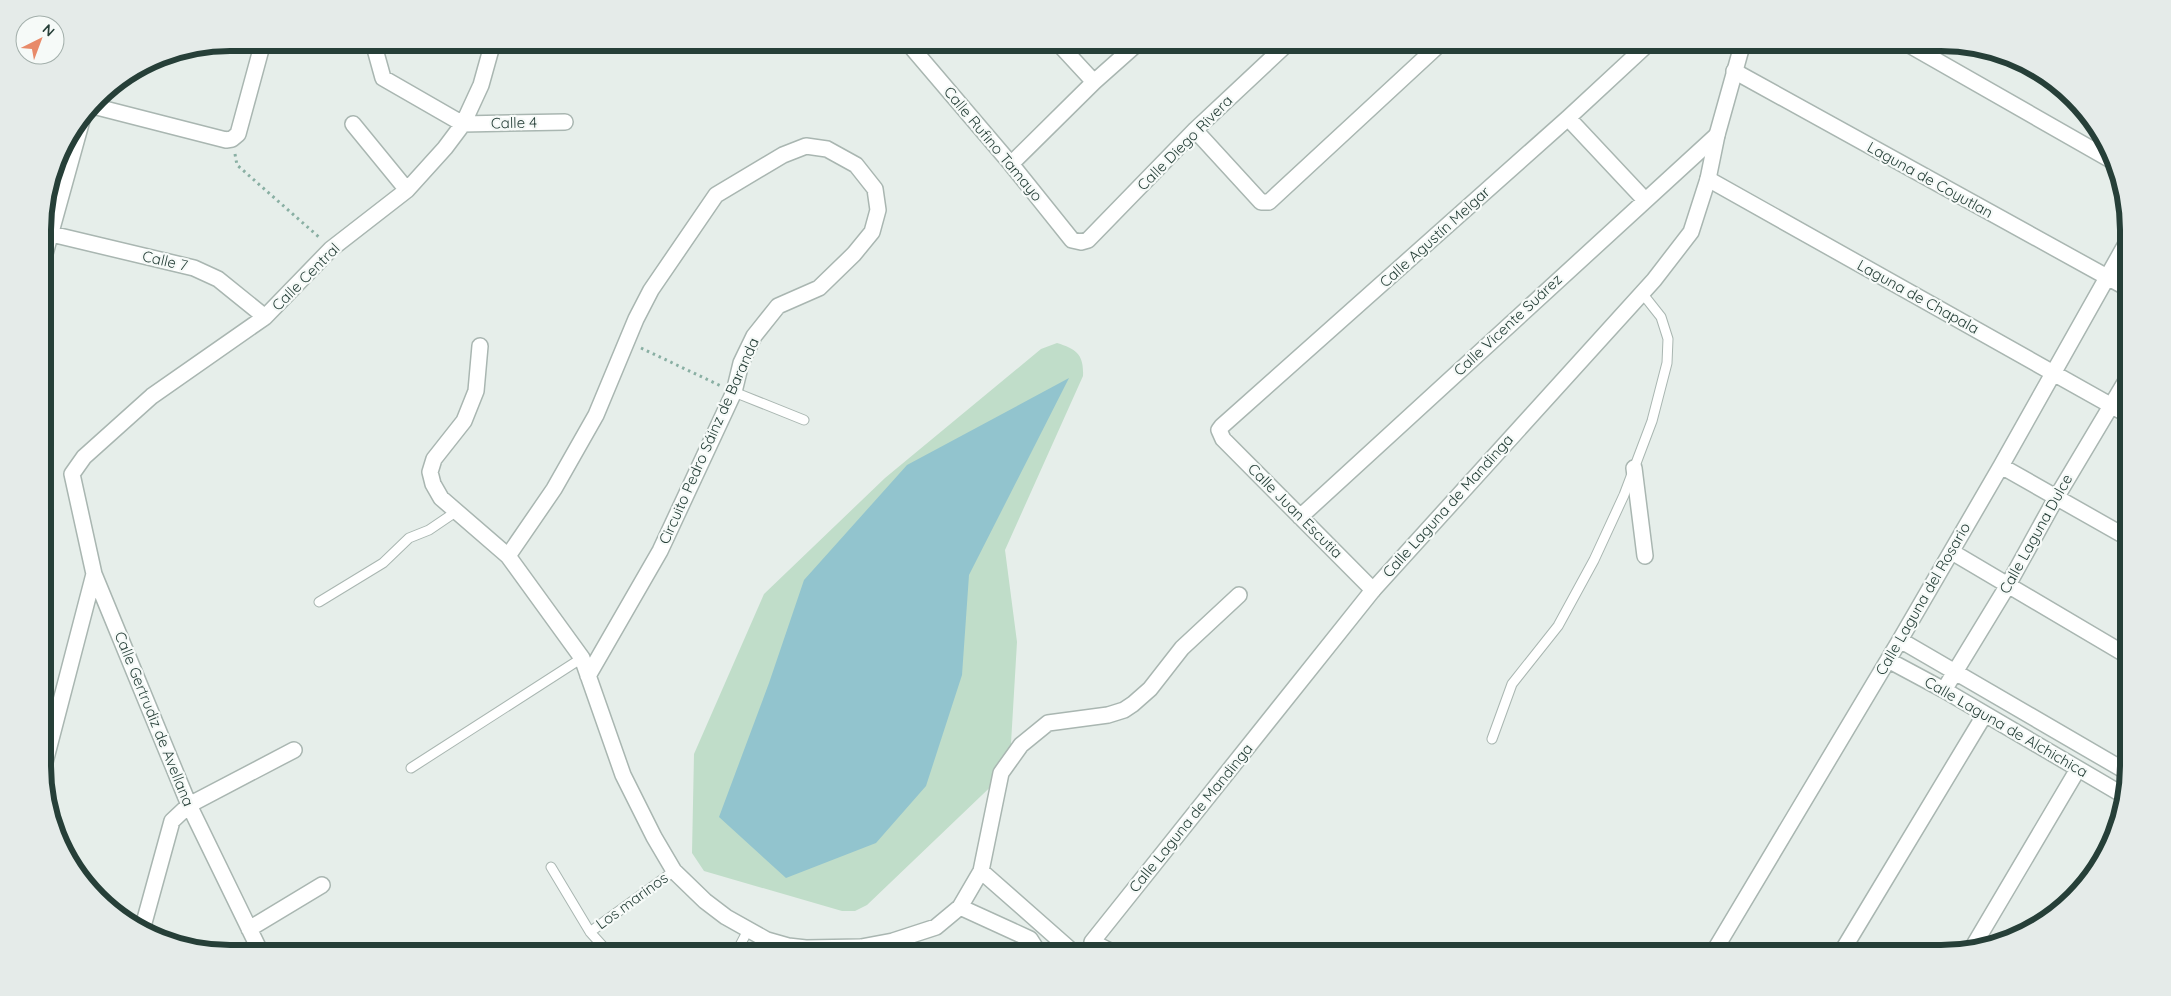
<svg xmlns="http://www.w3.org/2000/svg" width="2171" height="996" font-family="Quicksand,sans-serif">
<rect width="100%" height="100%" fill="#e6eeea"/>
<path fill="#c0ddc9" d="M 1057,343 C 1077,349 1084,355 1083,376 L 1005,550 L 1017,642 L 1010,760 L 1004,774 L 867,905 L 855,911 L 842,911 L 704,871 L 692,853 L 694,754 L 764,594 L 885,478 L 1041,349 Z"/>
<path fill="#92c4ce" d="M 1069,378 L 969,575 L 962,675 L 926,786 L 876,843 L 786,878 L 719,817 L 769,683 L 804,580 L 907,465 Z"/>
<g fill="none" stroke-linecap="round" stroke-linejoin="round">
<g stroke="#a9b6b1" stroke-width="11">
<path id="service" d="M 734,392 L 804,420
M 319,602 L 383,563 L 409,538 L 429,530 L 457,511
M 1492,739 L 1512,684 L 1558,626 L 1594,560 L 1624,495 L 1652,421 L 1667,363 L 1668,339 L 1661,317 L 1642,293
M 411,768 L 582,658
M 551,867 L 590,932 L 609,953
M 590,932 L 674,871
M 736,953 L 748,930"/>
</g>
<g stroke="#a9b6b1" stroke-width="18">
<path id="minor" d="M 373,42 L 383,78 L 463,124 L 565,122
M 907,42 L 1011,164 L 1072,240 L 1081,242 L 1088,240 L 1195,130 L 1289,42
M 1057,42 L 1094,82
M 1904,42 L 2116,163
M 1734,71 L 2127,288
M 93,106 L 226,140 L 232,139 L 238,134 L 263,42
M 1568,118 L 1644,199
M 353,124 L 407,190
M 1195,130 L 1261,202 L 1269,202 L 1442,42
M 1011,164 L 1094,82 L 1139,42
M 1708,179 L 2128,415
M 43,232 L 194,268 L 218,279 L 265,317
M 43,261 L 82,120
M 480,346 L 476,391 L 464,421 L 434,459 L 430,472 L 433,484 L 441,498 L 508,556 L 582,658 L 623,775 L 654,837 L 674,871 L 705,901 L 726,917 L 767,940 L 788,946 L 806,948 L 861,947 L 893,941 L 936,927 L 960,907 L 981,871 L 1001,773 L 1021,745 L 1048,723 L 1108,715 L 1124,710 L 1133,704 L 1150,689 L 1182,648 L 1239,595
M 2001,466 L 2128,538
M 1634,468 L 1645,556
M 1300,517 L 1717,135
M 1952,552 L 2128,656
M 508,556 L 554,489 L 596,415 L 636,319 L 651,290 L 716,195 L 783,155 L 806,146 L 827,149 L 856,165 L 875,189 L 878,210 L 872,232 L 854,254 L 819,288 L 778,306 L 754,336 L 741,363 L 734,392 L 660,551 L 588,676
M 1373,590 L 1223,439 L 1219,430 L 1222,426 L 1568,118 L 1650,42
M 1900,640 L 2127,772
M 1888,660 L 1944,690 L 2123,795
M 1944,690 L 2008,585 L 2056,498 L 2127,379
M 44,766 L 94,574
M 981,871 L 1074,953
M 960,907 L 1030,939 L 1039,953
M 249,929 L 322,885
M 142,930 L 172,821 L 189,805 L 294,750
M 1971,950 L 2078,769
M 261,953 L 189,805 L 94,574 L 72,474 L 84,457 L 152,396 L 265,317 L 331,249 L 407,190 L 445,148 L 463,124 L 481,85 L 493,42
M 1713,953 L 1900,640 L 2001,466 L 2127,242
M 1841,953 L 1985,714"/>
</g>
<g stroke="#a9b6b1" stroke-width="18">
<path id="tertiary" d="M 1114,953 L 1092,942 L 1373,590 L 1654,280 L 1691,232 L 1708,179 L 1717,135 L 1743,42"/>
</g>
<path stroke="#89afa3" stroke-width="3" stroke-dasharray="2.5 4" stroke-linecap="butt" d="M 235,154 L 237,165 L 320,238
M 641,348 L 721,386"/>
<use href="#service" stroke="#fff" stroke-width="9"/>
<use href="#minor" stroke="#fff" stroke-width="15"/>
<use href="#tertiary" stroke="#fff" stroke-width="15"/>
</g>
<g text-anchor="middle" stroke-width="4.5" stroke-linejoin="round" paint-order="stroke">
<g font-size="15" fill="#263f38" stroke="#f6faf8">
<text transform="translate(514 123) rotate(-1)" y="5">Calle 4</text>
<text transform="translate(1185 143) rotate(-45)" y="5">Calle Diego Rivera</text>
<text transform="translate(993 144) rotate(50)" y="5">Calle Rufino Tamayo</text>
<text transform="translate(1930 180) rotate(29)" y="5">Laguna de Coyutlan</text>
<text transform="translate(1435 237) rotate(-42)" y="5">Calle Agustín Melgar</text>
<text transform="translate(165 261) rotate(13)" y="5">Calle 7</text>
<text transform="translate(306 277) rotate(-45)" y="5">Calle Central</text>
<text transform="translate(1918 297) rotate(29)" y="5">Laguna de Chapala</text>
<text transform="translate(1508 325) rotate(-43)" y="5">Calle Vicente Suárez</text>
<text transform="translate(709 441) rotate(-66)" y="5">Circuito Pedro Sáinz de Baranda</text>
<text transform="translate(1448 506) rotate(-48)" y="5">Calle Laguna de Mandinga</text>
<text transform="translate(1295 511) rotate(45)" y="5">Calle Juan Escutia</text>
<text transform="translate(2036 534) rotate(-61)" y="5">Calle Laguna Dulce</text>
<text transform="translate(1923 599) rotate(-60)" y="5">Calle Laguna del Rosario</text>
<text transform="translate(154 719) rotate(68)" y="5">Calle Gertrudiz de Avellana</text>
<text transform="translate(2006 727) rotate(30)" y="5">Calle Laguna de Alchichica</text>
<text transform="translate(1191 818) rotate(-51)" y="5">Calle Laguna de Mandinga</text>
<text transform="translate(632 901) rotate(-36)" y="5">Los marinos</text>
</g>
</g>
<path d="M0 0H2171V996H0ZM230 51H1941A179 179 0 0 1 2120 230V766A179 179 0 0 1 1941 945H230A179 179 0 0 1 51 766V230A179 179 0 0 1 230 51Z" fill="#e5ebe9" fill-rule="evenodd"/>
<path fill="none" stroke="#263f38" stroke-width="6" d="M230 51H1941A179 179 0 0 1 2120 230V766A179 179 0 0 1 1941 945H230A179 179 0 0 1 51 766V230A179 179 0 0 1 230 51Z"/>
<g transform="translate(40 40) rotate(42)"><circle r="24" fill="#f6faf8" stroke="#a3afab"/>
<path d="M0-4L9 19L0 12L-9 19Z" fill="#e88a69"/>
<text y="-8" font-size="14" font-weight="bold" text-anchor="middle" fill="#263f38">N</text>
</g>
</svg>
